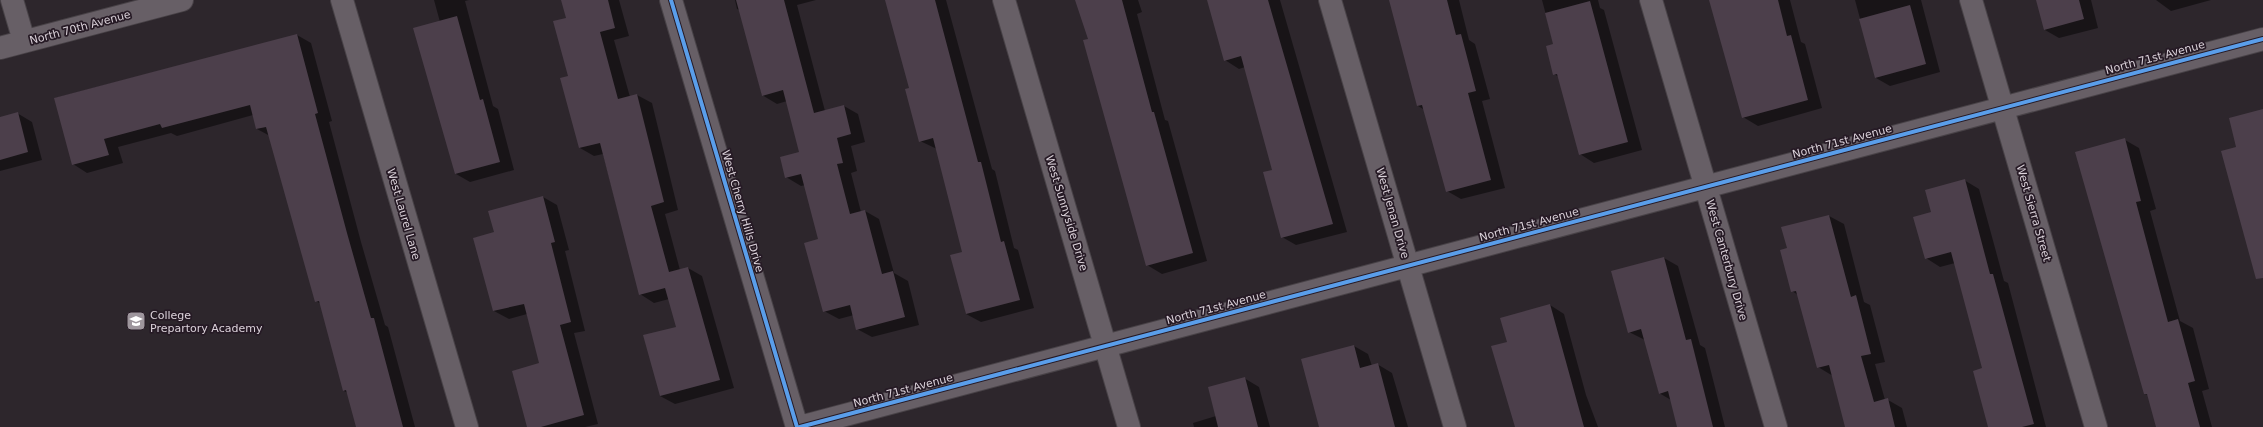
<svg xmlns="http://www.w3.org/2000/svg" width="2263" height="427" font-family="'DejaVu Sans',sans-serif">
<rect width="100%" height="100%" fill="#2d262c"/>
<path fill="#0007" d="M 434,0 L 469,0 L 465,1 L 493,106 L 498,109 L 514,170 L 470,182 L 456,174 L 440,22 Z
M 562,0 L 619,0 L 629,36 L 614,40 L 630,97 L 637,95 L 652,103 L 678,210 L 665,214 L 680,270 L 688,268 L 702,276 L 734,388 L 675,404 L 660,396 L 677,327 L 669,299 L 654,303 L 640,294 L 603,154 L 594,156 L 580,148 L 569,77 L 567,19 Z
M 735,0 L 816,0 L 797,5 L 825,111 L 844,106 L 858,114 L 865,142 L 851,146 L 857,171 L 851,173 L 861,212 L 865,211 L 879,219 L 894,273 L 908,281 L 919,325 L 872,337 L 857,329 L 854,315 L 839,319 L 824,311 L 820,240 L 805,185 L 801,186 L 786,177 L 800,153 L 787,101 L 777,104 L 762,95 L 740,10 L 737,9 Z
M 886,0 L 946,0 L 992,169 L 995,171 L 1014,248 L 1018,250 L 1034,308 L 981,322 L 966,314 L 963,253 L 937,149 L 920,141 L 910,89 Z
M 1077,0 L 1138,0 L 1142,12 L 1137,14 L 1165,120 L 1168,121 L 1207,261 L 1162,274 L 1147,265 L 1089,40 Z
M 1208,0 L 1280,0 L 1347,232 L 1296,245 L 1282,237 L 1273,171 L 1245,67 L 1239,69 L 1225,60 Z
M 1390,0 L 1459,0 L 1469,40 L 1475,44 L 1490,99 L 1482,101 L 1505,188 L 1461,199 L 1447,191 L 1425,110 L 1418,106 Z
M 1542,0 L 1598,0 L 1600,8 L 1604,10 L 1642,150 L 1594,163 L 1580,154 L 1559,77 L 1554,74 L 1554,45 Z
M 1711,0 L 1790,0 L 1801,42 L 1805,44 L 1822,108 L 1758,126 L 1743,117 Z
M 1855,0 L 1921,0 L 1940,72 L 1890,86 L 1876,78 Z
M 2037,0 L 2091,0 L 2098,28 L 2059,38 L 2045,30 Z
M 2156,0 L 2211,0 L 2171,11 Z
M 297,35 L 311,43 L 332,121 L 329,122 L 361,242 L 385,325 L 388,327 L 415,427 L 357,427 L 348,393 L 344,391 L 321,304 L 316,301 L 270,136 L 257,129 L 253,115 L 177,136 L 171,133 L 118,147 L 123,163 L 87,173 L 73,164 L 55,98 Z
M 17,113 L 32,122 L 42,160 L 0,171 L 0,118 Z
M 2125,140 L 2139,148 L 2156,209 L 2150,211 L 2180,321 L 2193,328 L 2209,389 L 2202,391 L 2212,427 L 2157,427 L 2148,395 L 2145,394 Z
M 1964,180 L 1979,189 L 2004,281 L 2008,283 L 2046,427 L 1989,427 L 1983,369 L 1955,263 L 1940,267 L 1926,258 L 1932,213 Z
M 543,197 L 557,205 L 569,250 L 565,251 L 585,331 L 574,333 L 598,424 L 585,427 L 528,427 L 540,364 L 527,314 L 509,319 L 494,311 L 474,238 L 495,233 Z
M 1829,216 L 1844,224 L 1864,302 L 1870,305 L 1885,362 L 1875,364 L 1885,400 L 1888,400 L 1902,408 L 1907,427 L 1846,427 L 1833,376 L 1818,367 L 1798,295 L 1792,291 L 1788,249 Z
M 1664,258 L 1678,266 L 1700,345 L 1705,348 L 1725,427 L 1678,427 L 1671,400 L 1659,393 L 1645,340 L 1629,332 Z
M 1550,305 L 1564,314 L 1586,395 L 1598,427 L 1516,427 L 1508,342 Z
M 1354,346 L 1368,354 L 1372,366 L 1377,364 L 1392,373 L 1408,427 L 1328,427 Z
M 1244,378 L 1259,387 L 1270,427 L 1194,427 L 1193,423 L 1216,416 Z"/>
<path fill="#4c3f4b" d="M 561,0 L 608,0 L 615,28 L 600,32 L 618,99 L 637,94 L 664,202 L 651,206 L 669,272 L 688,267 L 720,380 L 660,396 L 643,335 L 676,327 L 665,288 L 639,295 L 600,143 L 579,148 L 560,78 L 568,76 L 553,21 L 566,18 Z
M 736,0 L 784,0 L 814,113 L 844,105 L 851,134 L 837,138 L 843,163 L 837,164 L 850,214 L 865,210 L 882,274 L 893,271 L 905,317 L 856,330 L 850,305 L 823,312 L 804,243 L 818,239 L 801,174 L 785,178 L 780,157 L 799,152 L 783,90 L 762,96 Z
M 885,0 L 935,0 L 978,162 L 981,162 L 1001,242 L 1004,241 L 1020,300 L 966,314 L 950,255 L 962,252 L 933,138 L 919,142 L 905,89 L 909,88 Z
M 1075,0 L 1122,0 L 1152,112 L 1154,112 L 1193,253 L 1146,266 L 1083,40 L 1088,39 Z
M 1207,0 L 1268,0 L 1333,224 L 1281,238 L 1263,172 L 1272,170 L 1241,56 L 1224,61 Z
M 1389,0 L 1447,0 L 1456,35 L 1461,34 L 1476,91 L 1468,93 L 1491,180 L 1446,192 L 1422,105 L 1417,106 Z
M 1709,0 L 1778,0 L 1787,36 L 1791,35 L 1808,100 L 1742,118 Z
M 2036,0 L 2079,0 L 2084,19 L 2044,30 Z
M 1590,1 L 1628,142 L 1579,155 L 1557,74 L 1553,75 L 1546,46 L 1553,44 L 1545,13 Z
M 1910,5 L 1926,64 L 1875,78 L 1859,19 Z
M 457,16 L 480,100 L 483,99 L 500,162 L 455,174 L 413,28 Z
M 297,34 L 318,113 L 315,114 L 347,233 L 371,318 L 374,318 L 403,427 L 356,427 L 346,390 L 343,391 L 319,301 L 315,302 L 266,127 L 256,129 L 250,105 L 162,128 L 160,124 L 104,139 L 109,155 L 72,165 L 54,98 Z
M 2263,109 L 2263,278 L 2256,279 L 2221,151 L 2236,147 L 2229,118 Z
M 18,112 L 28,152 L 0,160 L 0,117 Z
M 2125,138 L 2141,201 L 2136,202 L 2168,322 L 2178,319 L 2195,381 L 2188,383 L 2200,427 L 2156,427 L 2147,394 L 2144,394 L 2075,152 Z
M 1965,179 L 1990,274 L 1993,274 L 2034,424 L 2022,427 L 1988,427 L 1973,371 L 1982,368 L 1951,252 L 1925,259 L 1913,217 L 1931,212 L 1925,190 Z
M 543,196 L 555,242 L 551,243 L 571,322 L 560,325 L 584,415 L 541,427 L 527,427 L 512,371 L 539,363 L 524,304 L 493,311 L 473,238 L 494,232 L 488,211 Z
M 1829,215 L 1851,297 L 1856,295 L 1871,354 L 1861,356 L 1874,402 L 1888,398 L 1895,427 L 1845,427 L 1829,365 L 1817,368 L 1796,291 L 1791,292 L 1780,250 L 1787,248 L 1781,227 Z
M 1664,257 L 1686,340 L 1691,339 L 1713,427 L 1677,427 L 1668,391 L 1659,394 L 1641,329 L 1628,333 L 1611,271 Z
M 1550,304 L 1584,427 L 1515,427 L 1491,346 L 1507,342 L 1500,318 Z
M 1354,345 L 1360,368 L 1378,363 L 1395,427 L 1319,427 L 1301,359 Z
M 1245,377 L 1258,427 L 1218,427 L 1208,387 Z"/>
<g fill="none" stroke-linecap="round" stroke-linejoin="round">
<g stroke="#484247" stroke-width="24">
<path id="minor" d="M 12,0 L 24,41
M 342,0 L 467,427
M 671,0 L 797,427
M 1004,0 L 1129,427
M 1330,0 L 1455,427
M 1651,0 L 1776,427
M 1971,0 L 2096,427
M 0,48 L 182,0
M 800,427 L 2263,39"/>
</g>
<use href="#minor" stroke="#675f66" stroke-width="22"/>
<g stroke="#261a25" stroke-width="6">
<path id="cycleway" d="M 671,0 L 797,427
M 800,427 L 2263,39"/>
</g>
<use href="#cycleway" stroke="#5a9eea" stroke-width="4"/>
</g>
<defs>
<g id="school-square" transform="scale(1)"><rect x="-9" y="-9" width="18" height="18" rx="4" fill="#9e969d" stroke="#261a25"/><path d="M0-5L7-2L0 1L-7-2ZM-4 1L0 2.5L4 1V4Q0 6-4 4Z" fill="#fff"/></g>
</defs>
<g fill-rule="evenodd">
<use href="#school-square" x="136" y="321"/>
</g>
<g text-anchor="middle" stroke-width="3.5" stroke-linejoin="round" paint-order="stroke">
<g font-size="11" fill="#dbd2da" stroke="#261a25">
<text transform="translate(80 27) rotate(-15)" y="4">North 70th Avenue</text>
<text transform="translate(2155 57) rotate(-15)" y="4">North 71st Avenue</text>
<text transform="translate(1842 141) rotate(-15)" y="4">North 71st Avenue</text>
<text transform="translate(743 211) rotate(74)" y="4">West Cherry Hills Drive</text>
<text transform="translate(1067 213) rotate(73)" y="4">West Sunnyside Drive</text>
<text transform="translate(1393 213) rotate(74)" y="4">West Jenan Drive</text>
<text transform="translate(2034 213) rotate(74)" y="4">West Sierra Street</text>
<text transform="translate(404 214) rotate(74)" y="4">West Laurel Lane</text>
<text transform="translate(1529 224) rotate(-15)" y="4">North 71st Avenue</text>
<text transform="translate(1727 260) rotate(74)" y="4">West Canterbury Drive</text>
<text transform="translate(1216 307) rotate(-15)" y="4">North 71st Avenue</text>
<text transform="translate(903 390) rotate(-15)" y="4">North 71st Avenue</text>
</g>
<g font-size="11" fill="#dbd2da" stroke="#261a25" text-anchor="start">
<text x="150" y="319">College<tspan x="150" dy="13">Prepartory Academy</tspan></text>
</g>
</g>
</svg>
